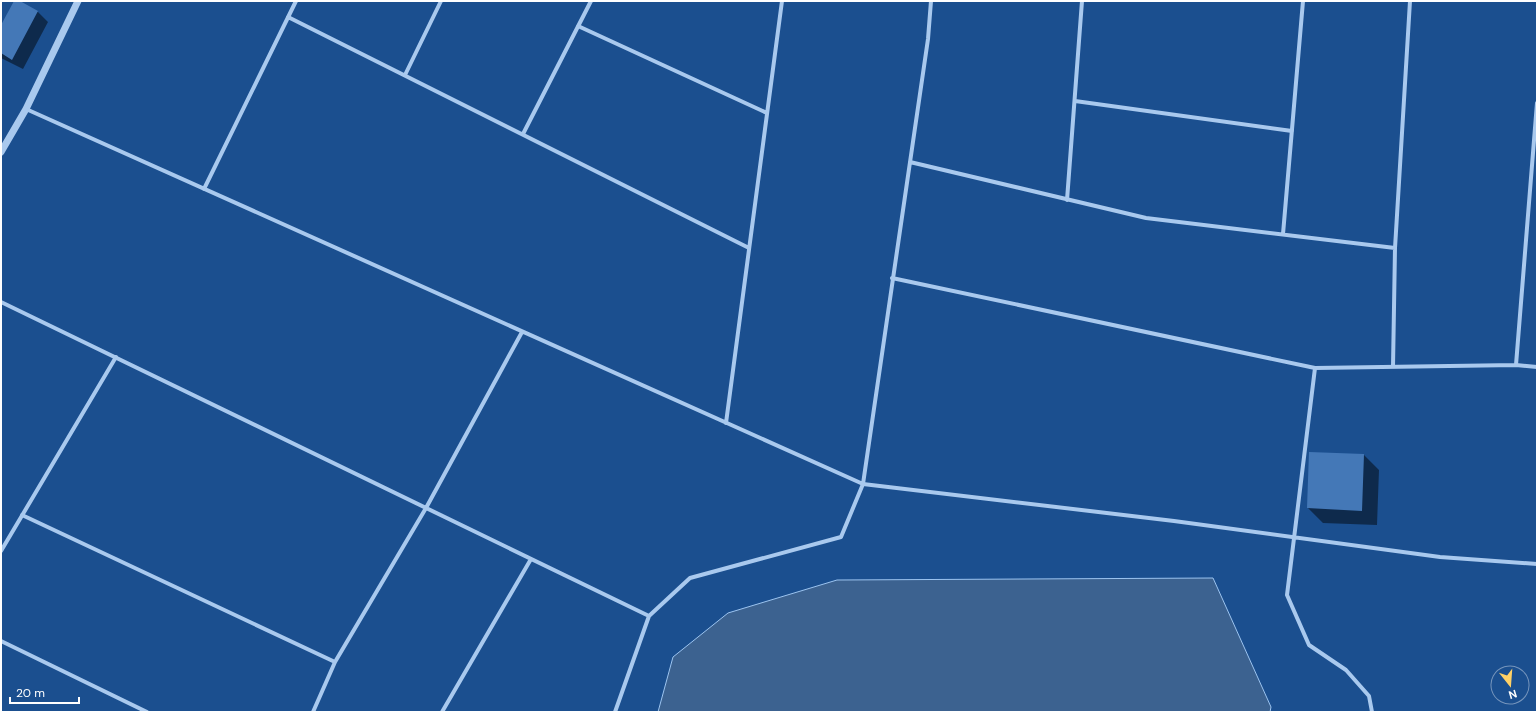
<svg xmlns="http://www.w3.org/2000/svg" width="1538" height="713" font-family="'DM Sans',sans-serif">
<rect width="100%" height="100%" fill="#1b4f8f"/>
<path fill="#3c6290" stroke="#9cc4f0" d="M 1213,578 L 1271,707 L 1270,712 L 658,712 L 673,657 L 728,613 L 837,580 Z"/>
<path fill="#0007" d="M 15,1 L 38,12 L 48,22 L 23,69 L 1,58 L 1,27 Z
M 1364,455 L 1379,470 L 1377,525 L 1323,523 L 1308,508 Z"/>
<path fill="#4478b7" d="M 14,1 L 20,1 L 38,11 L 12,60 L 1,53 L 1,25 Z
M 1309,452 L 1364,454 L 1362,511 L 1307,508 Z"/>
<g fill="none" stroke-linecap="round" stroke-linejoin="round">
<path stroke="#a9c9ee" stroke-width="4" d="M 288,17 L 749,248
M 578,26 L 767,113
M 405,75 L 441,1
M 1075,101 L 1292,131
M 1537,103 L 1516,365 L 1537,367
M 26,109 L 863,484 L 1174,521 L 1440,557 L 1537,564
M 523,134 L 591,1
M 910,162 L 1146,218 L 1395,248
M 204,189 L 296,1
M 1067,200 L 1082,1
M 1283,234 L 1303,1
M 892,278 L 1315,368 L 1516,365
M 1,302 L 649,616
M 1393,367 L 1395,248 L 1410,1
M 1315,368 L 1287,595 L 1309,645 L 1346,670 L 1369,696 L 1372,712
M 726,423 L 782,1
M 22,515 L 335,662
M 1,551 L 116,357
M 1,641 L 147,712
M 313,712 L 335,662 L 426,508 L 522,332
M 442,712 L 531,559
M 615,712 L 649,616 L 690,578 L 841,537 L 863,484 L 928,39 L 931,1"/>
<path stroke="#a9c9ee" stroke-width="7" d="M 1,152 L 26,109 L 78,1"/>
</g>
<rect width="1538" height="713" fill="none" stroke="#ffffff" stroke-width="4"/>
<g transform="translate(1510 685) rotate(163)"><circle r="19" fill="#1b4f8f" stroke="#7695bc"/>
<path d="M0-3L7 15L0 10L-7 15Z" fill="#ffd166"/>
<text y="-6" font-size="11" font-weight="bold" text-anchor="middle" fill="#ffffff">N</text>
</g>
<path d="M10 697v6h69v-6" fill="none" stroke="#ffffff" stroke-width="2"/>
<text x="16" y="697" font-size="12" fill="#ffffff" stroke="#1b4f8f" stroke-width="3" paint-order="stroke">20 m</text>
</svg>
